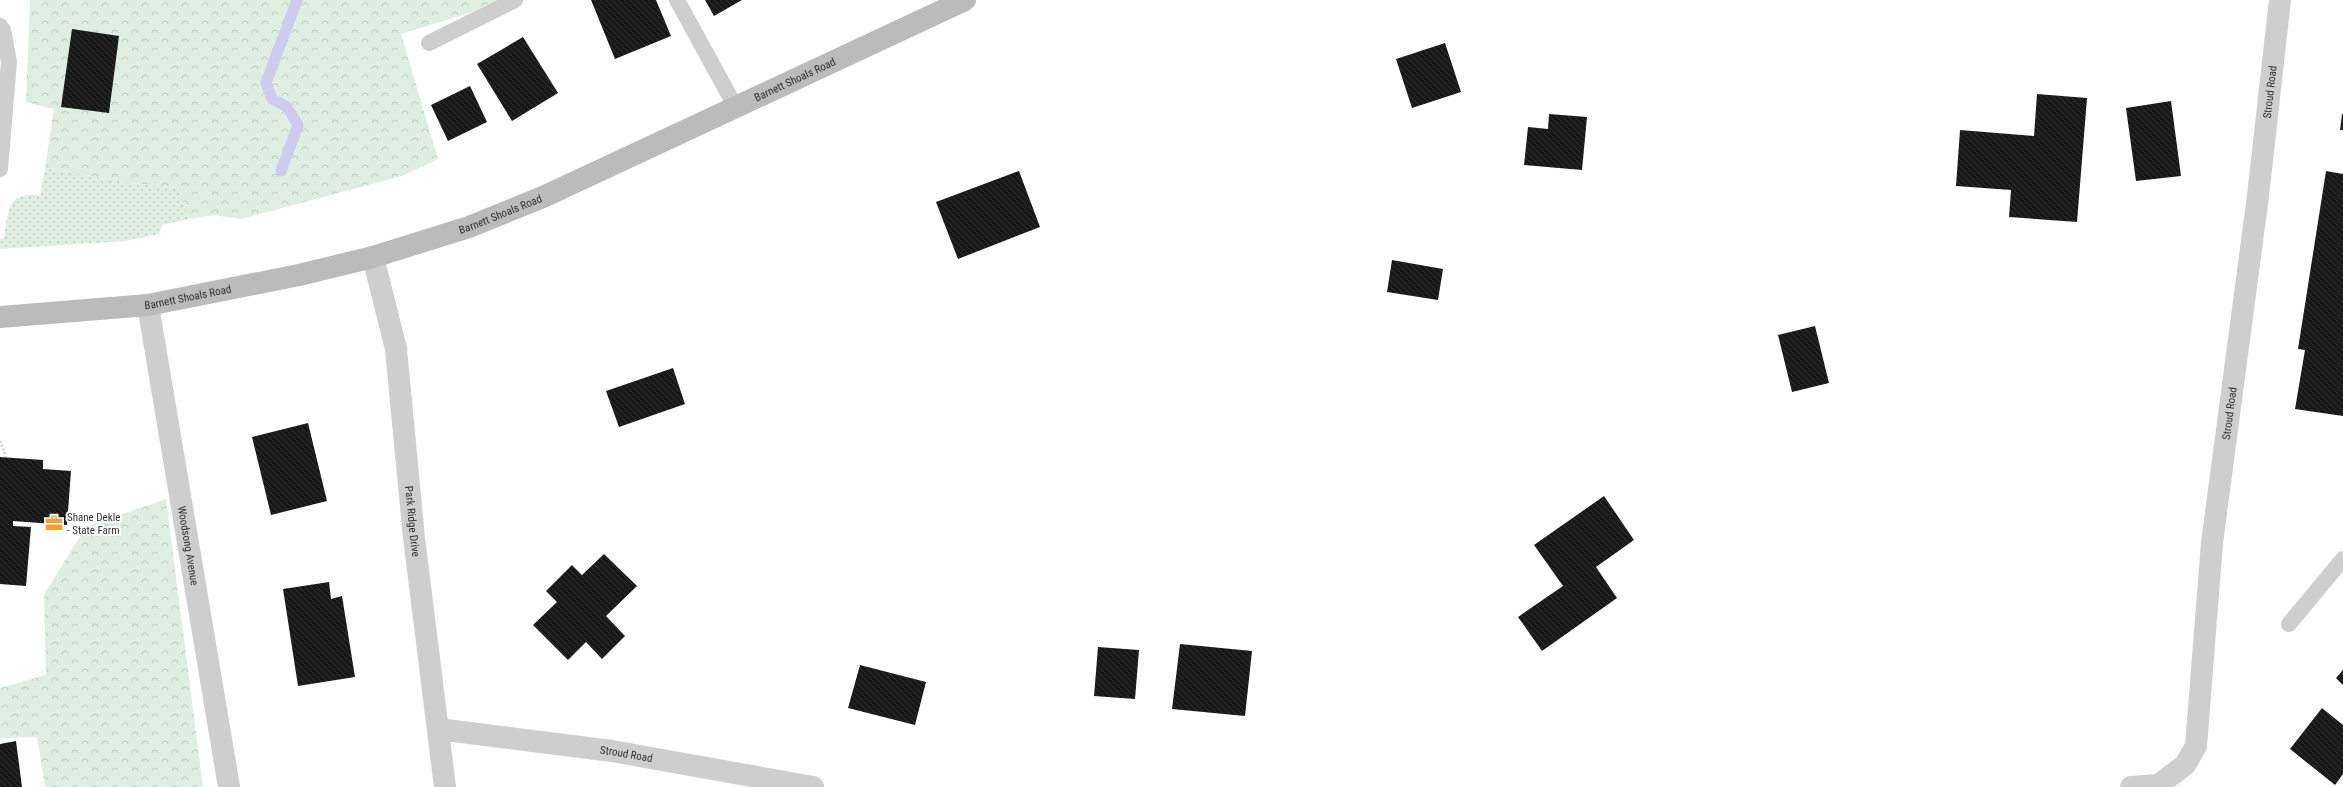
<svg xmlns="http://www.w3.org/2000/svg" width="2343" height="787" font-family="'Roboto Condensed',sans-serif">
<defs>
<pattern id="grass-dots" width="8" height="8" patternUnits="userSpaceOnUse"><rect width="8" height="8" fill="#dfeee2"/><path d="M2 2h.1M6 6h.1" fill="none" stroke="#c0cdc2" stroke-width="1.8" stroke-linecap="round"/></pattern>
<pattern id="forest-crowns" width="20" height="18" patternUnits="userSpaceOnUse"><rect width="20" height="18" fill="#dfeee2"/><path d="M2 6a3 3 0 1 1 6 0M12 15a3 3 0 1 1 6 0" fill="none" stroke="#c0cdc2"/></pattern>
<pattern id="building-back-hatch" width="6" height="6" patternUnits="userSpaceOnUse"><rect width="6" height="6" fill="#181818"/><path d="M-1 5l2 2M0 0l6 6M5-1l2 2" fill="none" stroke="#313131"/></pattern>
</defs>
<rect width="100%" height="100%" fill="#fff"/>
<path fill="url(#grass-dots)" d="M 45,168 L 130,183 L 178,188 L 189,219 L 162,225 L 159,234 L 125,241 L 0,249 L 0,239 L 4,238 C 8,213 7,190 40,196 Z"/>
<path fill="url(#forest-crowns)" d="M 30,0 L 497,0 L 470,13 L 401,34 L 438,159 L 402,176 L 241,219 L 213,215 L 189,219 L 178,188 L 130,183 L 45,168 L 54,109 L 26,102 Z
M 166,499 L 203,787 L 45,787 L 37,737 L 0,738 L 0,688 L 46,675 L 44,594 L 87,526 Z"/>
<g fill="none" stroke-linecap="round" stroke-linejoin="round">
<path stroke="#cecbee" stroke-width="11" d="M 281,171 L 298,125 L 287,107 L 272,99 L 266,83 L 297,0"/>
</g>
<path fill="url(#building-back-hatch)" d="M 591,0 L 656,0 L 671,36 L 615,59 Z
M 705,0 L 742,0 L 714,16 Z
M 72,29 L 119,36 L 109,113 L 61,107 Z
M 523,37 L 558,93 L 512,121 L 477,64 Z
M 1445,43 L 1461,92 L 1412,108 L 1396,59 Z
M 470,86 L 487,122 L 448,141 L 431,105 Z
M 2037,94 L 2087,98 L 2077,222 L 2009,217 L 2011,190 L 1956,186 L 1960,130 L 2034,136 Z
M 2171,101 L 2181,176 L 2136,181 L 2126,108 Z
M 1549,114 L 1587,117 L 1582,170 L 1524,165 L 1528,127 L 1548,129 Z
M 2342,114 L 2343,114 L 2343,130 L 2340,130 Z
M 1019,171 L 1040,227 L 958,259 L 936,202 Z
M 2326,171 L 2343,174 L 2343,416 L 2295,409 L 2305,350 L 2298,349 Z
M 1392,260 L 1443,269 L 1438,300 L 1387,292 Z
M 1815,326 L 1829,383 L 1792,392 L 1778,335 Z
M 673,368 L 685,404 L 619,427 L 606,391 Z
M 308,423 L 327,501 L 271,515 L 252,437 Z
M 0,457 L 43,460 L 43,469 L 71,471 L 67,525 L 13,521 L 13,526 L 31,527 L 26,586 L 0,584 Z
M 1604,496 L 1634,540 L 1596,567 L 1617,598 L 1542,651 L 1518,617 L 1563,586 L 1534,545 Z
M 604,554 L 637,586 L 606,616 L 625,636 L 602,659 L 586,642 L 568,660 L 533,625 L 557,602 L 546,591 L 572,565 L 582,575 Z
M 329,582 L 331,599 L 342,596 L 355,677 L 298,686 L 283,589 Z
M 1180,644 L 1252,651 L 1245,716 L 1172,709 Z
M 1098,647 L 1139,650 L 1135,699 L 1094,696 Z
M 860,665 L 926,682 L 915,725 L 848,708 Z
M 2343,670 L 2343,685 L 2336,678 Z
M 2322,708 L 2343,725 L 2343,774 L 2335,785 L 2290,749 Z
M 16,741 L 22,787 L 0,787 L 0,744 Z"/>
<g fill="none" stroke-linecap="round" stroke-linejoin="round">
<path stroke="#cecece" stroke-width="2.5" stroke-dasharray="2 2" stroke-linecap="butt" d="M 0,441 L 6,457"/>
<path stroke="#cecece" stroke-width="16" d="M 677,0 L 735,106
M 0,26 L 3,30 L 9,62 L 0,169
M 429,43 L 515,0
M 2289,624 L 2343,559"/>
<g stroke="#cecece" stroke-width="22">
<path id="s1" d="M 373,257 L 396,349 L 414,538 L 445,787"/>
<path id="s2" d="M 148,305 L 229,787"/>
<path id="s3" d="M 438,729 L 612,751 L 813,787"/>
<path id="s4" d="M 2131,787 L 2158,785 L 2185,765 L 2196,746 L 2212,543 L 2258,196 L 2280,0"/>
</g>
<path stroke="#bbb" stroke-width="22" id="s5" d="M 0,317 L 148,305 L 299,275 L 373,257 L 469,227 L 543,197 L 965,0"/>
</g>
<defs>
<g id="office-bare" transform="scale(1.38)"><path d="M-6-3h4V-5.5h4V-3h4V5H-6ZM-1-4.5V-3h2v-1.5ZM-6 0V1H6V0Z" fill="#eda32f" stroke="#fff" stroke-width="2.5" paint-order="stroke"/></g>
</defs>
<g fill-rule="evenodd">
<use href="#office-bare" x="54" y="523"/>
</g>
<g text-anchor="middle" stroke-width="4" stroke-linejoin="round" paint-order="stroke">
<g font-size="11" fill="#313131" stroke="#fff">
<text dy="4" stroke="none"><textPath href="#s5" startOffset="837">Barnett Shoals Road</textPath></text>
<text dy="4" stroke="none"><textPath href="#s4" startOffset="741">Stroud Road</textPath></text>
<text dy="4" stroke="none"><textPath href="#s5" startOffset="513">Barnett Shoals Road</textPath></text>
<text dy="4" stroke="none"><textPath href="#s5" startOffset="189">Barnett Shoals Road</textPath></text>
<text dy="4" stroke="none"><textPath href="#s4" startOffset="417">Stroud Road</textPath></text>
<text dy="4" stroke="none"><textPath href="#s1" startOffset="268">Park Ridge Drive</textPath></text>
<text dy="4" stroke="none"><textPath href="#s2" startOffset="244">Woodsong Avenue</textPath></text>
<text dy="4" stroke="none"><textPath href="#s3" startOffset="190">Stroud Road</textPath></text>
</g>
<g font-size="11" fill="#313131" stroke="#fff" text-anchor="start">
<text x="67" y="521">Shane Dekle<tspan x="67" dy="13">- State Farm</tspan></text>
</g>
</g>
</svg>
